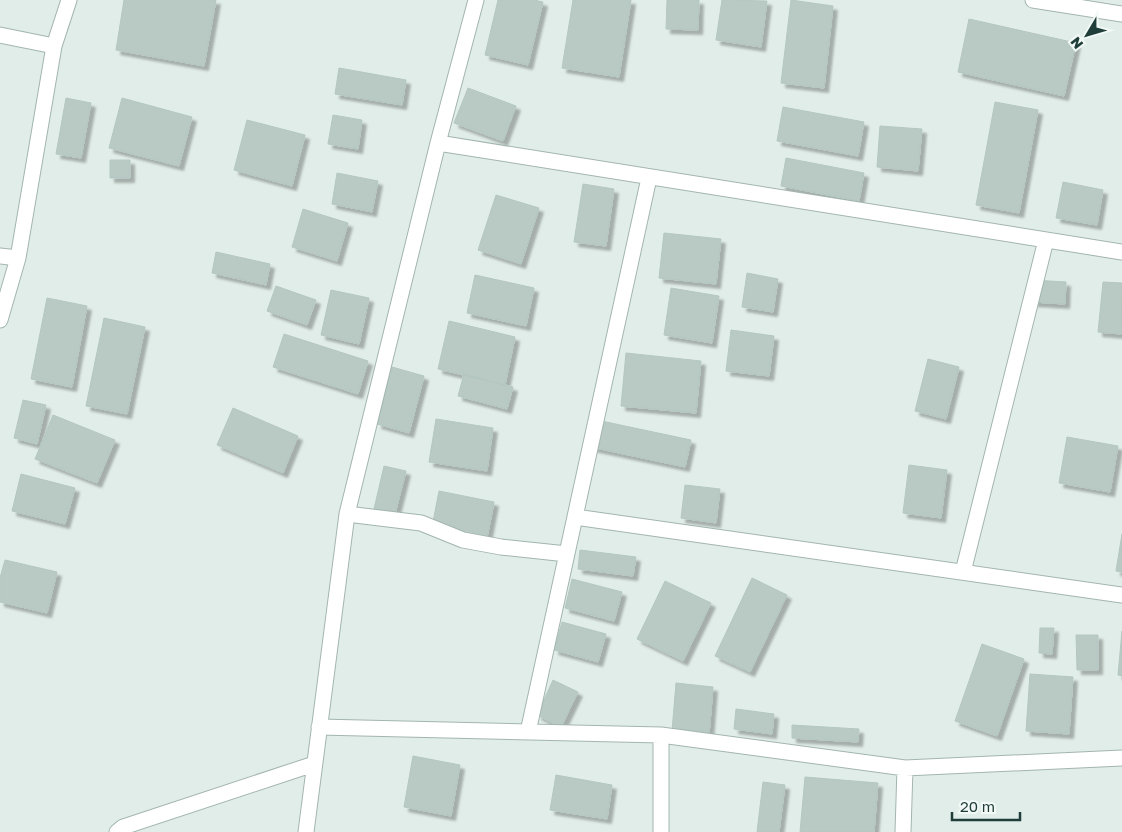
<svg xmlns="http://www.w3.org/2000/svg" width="1122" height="832" font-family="'Golos Text',sans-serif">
<defs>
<filter id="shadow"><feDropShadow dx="4.5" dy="4.5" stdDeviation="1" flood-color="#0004"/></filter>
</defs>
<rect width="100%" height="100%" fill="#e1ede8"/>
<path fill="#b9cac5" stroke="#b3c7c0" filter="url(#shadow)" d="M 124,0 L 216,0 L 204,66 L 116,50 Z
M 498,0 L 534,0 L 543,2 L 528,65 L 485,55 Z
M 573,0 L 631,0 L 619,77 L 562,68 Z
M 667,0 L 699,0 L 698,30 L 666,29 Z
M 722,0 L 767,1 L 761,47 L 716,40 Z
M 791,0 L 833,6 L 824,88 L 781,83 Z
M 969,19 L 1076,43 L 1064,96 L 958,72 Z
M 339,68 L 406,80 L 402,105 L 335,94 Z
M 468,88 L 516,106 L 503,141 L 454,123 Z
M 66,98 L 91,103 L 81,158 L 56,154 Z
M 122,98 L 192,117 L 179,166 L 109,148 Z
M 995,102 L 1038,110 L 1019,213 L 976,205 Z
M 783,107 L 864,122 L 858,156 L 777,141 Z
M 333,115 L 362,120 L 358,149 L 328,144 Z
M 247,120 L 305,135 L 292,186 L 234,170 Z
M 880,126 L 922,129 L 918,171 L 877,167 Z
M 786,158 L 864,173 L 859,201 L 781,186 Z
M 110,160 L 130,160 L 130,178 L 110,178 Z
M 337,173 L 378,181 L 372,212 L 332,204 Z
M 1063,182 L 1103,190 L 1097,225 L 1056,218 Z
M 583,184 L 614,189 L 606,246 L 574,242 Z
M 496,195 L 539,208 L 521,264 L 478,250 Z
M 303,209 L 348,223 L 337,261 L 292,247 Z
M 664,233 L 721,239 L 716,284 L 659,278 Z
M 216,252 L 270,264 L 266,285 L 212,273 Z
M 747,273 L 778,279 L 773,312 L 742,307 Z
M 475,275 L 534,288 L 526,326 L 467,313 Z
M 1033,280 L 1066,282 L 1065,304 L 1033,302 Z
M 1103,282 L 1122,283 L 1121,334 L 1098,332 Z
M 276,286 L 316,300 L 307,325 L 267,311 Z
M 671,288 L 719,296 L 712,343 L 664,335 Z
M 331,290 L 369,298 L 359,344 L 321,335 Z
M 47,298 L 87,306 L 72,387 L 31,379 Z
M 104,318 L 145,327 L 127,414 L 86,406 Z
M 449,321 L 515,337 L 505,385 L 438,369 Z
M 731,330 L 774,336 L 769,376 L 726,371 Z
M 284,334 L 368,361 L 358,394 L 273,367 Z
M 626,353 L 701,361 L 696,413 L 621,406 Z
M 928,359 L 959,367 L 946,419 L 915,411 Z
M 392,367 L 424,376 L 409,433 L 377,424 Z
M 464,374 L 513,387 L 507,409 L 458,396 Z
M 23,400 L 46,405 L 37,444 L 14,438 Z
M 233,408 L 298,436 L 283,473 L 217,445 Z
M 53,415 L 115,440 L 97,483 L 35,459 Z
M 436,419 L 493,428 L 487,471 L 429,462 Z
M 592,419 L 691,440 L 685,467 L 586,446 Z
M 1067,437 L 1118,446 L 1110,492 L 1059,483 Z
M 909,465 L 947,470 L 941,518 L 903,513 Z
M 384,466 L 406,471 L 395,514 L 374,509 Z
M 21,474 L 75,488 L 65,524 L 12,511 Z
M 685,485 L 720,489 L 716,523 L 681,518 Z
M 439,491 L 494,502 L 487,538 L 432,527 Z
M 1122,534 L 1122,572 L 1116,571 Z
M 580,550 L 636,557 L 633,576 L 578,569 Z
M 5,560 L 57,572 L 47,613 L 0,602 L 0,578 Z
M 752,578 L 787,595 L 750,672 L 715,656 Z
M 572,579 L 622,592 L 614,621 L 565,608 Z
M 665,581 L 711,603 L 683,661 L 637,639 Z
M 562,622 L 606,634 L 598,662 L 554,650 Z
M 1040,628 L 1054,628 L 1052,654 L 1039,653 Z
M 1122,631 L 1122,676 L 1118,675 Z
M 1076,635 L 1098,635 L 1098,670 L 1077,670 Z
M 982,644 L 1024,659 L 997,736 L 955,721 Z
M 1030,674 L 1073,677 L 1069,734 L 1026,731 Z
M 553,680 L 578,692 L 561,727 L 537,715 Z
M 676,683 L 713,687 L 709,735 L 672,731 Z
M 736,709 L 774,714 L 772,734 L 734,729 Z
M 792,725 L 859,729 L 858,742 L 792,738 Z
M 413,756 L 460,765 L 451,816 L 404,807 Z
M 556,775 L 612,785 L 607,819 L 550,810 Z
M 805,777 L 878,783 L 874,832 L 800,832 Z
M 763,782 L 785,785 L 779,832 L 757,832 Z"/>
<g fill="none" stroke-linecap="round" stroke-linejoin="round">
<g stroke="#a3b5b0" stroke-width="17">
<path id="minor" d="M 0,35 L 54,46
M 438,143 L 1122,252
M 0,256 L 18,258
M 0,320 L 18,258 L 54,46 L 69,0
M 347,514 L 421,523 L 463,540 L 501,547 L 567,554
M 575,517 L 1122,595
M 963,572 L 1046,240
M 319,727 L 661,735 L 905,768 L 1122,758
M 528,732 L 649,178
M 661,735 L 661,832
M 117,832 L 123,827 L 314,764
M 306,832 L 347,514 L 438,143 L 476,0
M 903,832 L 905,768"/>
</g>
<g stroke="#a3b5b0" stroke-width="17">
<path id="tertiary" d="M 1033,0 L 1122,14"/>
</g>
<use href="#minor" stroke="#fff" stroke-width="15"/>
<use href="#tertiary" stroke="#fff" stroke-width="15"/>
</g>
<g transform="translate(1087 35) rotate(232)" stroke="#f2f9f6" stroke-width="4" paint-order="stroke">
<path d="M0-4L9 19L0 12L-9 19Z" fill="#203e39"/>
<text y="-8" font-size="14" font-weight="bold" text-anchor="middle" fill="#203e39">N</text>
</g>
<path d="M952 812v8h68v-8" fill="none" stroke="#203e39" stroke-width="2.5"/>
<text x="960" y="812" font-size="15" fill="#203e39" stroke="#f2f9f6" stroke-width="4" paint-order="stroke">20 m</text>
</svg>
